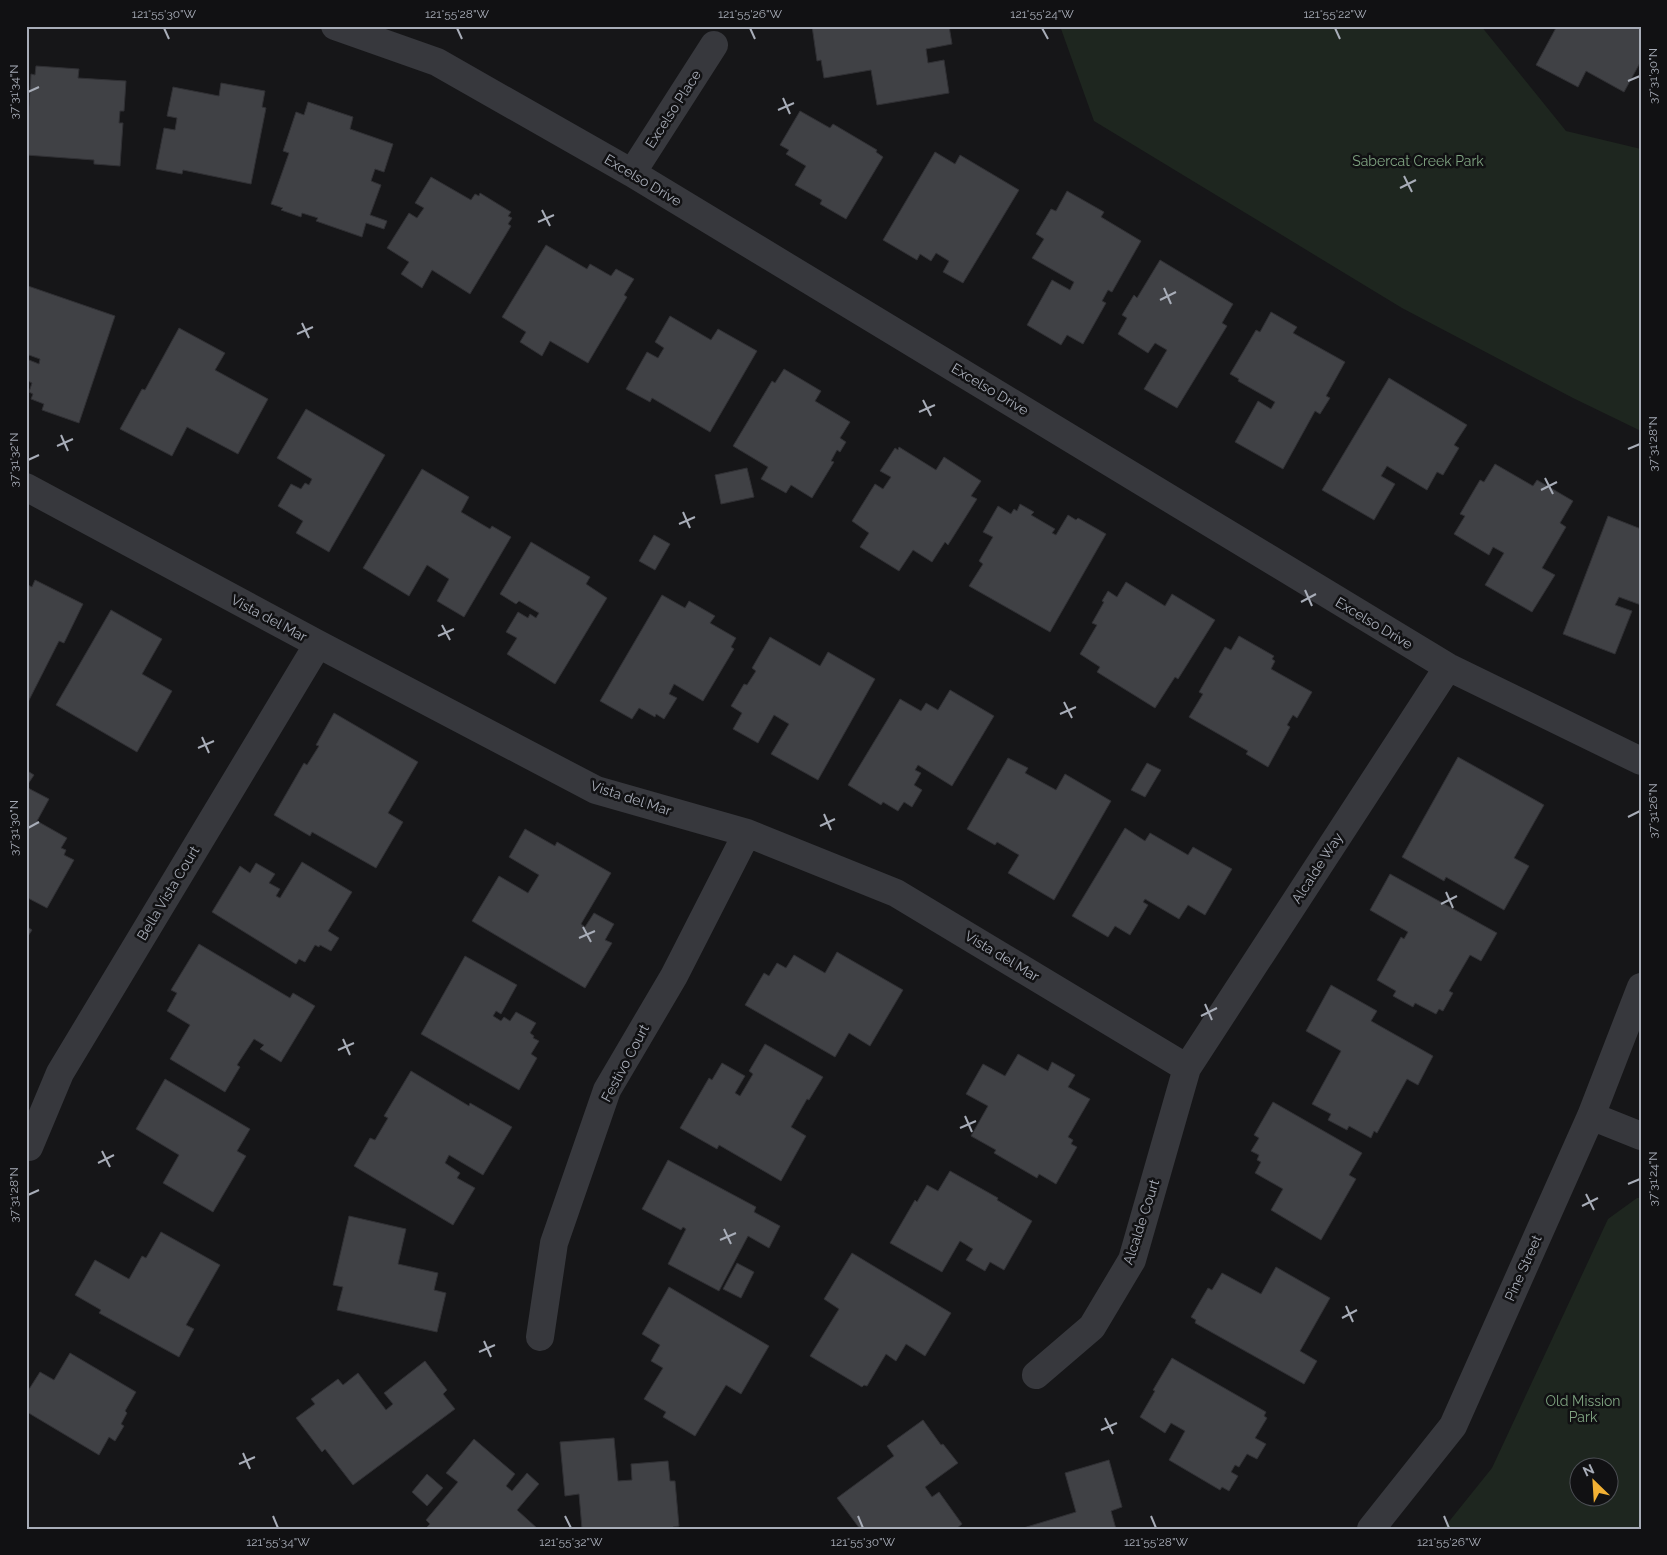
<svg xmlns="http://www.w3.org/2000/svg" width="1667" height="1555" font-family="Raleway,sans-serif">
<rect width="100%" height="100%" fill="#161618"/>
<path fill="#1e261f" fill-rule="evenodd" d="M 1060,26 L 1481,26 L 1566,131 L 1641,149 L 1641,431 L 1573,398 L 1402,308 L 1094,121 Z
M 1637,1198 L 1641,1198 L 1641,1529 L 1443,1529 L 1492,1468 L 1608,1219 ZM 1580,1468 L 1610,1468 L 1610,1498 L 1580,1498 Z"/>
<path fill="#404145" stroke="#303034" d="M 812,26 L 949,26 L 952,44 L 926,49 L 928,63 L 944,60 L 949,93 L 877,105 L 871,70 L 824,78 L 821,60 L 817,61 Z
M 1557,26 L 1641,26 L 1641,61 L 1624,92 L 1586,71 L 1578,87 L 1536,65 Z
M 36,66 L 79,69 L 78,78 L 126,81 L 124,111 L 120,111 L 119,123 L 123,123 L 120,166 L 94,164 L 94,160 L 26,155 L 31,74 L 35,75 Z
M 221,83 L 265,91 L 262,107 L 266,108 L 251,184 L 183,170 L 182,174 L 156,169 L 164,128 L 175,130 L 177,118 L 167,116 L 173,87 L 219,96 Z
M 308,102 L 353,117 L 350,129 L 393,144 L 384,172 L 375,169 L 371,181 L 381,185 L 370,215 L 387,221 L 384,229 L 366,223 L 362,237 L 316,221 L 318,218 L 302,213 L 301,217 L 281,210 L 283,208 L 271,204 L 289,153 L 283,151 L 296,112 L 304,115 Z
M 800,111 L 830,128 L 833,124 L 877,150 L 876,152 L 883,157 L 846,219 L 820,204 L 822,200 L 795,185 L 806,166 L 786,154 L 789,150 L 780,145 Z
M 935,152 L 955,164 L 960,155 L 1019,190 L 963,283 L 943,272 L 949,261 L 936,253 L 931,261 L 920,254 L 917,260 L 883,240 Z
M 431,177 L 471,200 L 475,194 L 479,196 L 480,193 L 511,212 L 508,216 L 512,218 L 508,224 L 511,226 L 470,294 L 432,270 L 422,288 L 401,274 L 409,262 L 387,248 L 409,213 L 417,218 L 424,208 L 415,203 Z
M 1067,191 L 1104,212 L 1101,217 L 1141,241 L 1112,292 L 1108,290 L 1102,301 L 1106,303 L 1083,344 L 1067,335 L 1061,345 L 1027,325 L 1052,280 L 1070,290 L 1074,282 L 1032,258 L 1044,239 L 1036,234 L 1051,209 L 1056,211 Z
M 546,245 L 587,269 L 590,264 L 611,276 L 616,269 L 634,279 L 624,295 L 627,297 L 588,363 L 550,341 L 542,356 L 520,342 L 526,332 L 502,317 Z
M 1160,260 L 1233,304 L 1222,323 L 1227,326 L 1177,408 L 1144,389 L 1167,350 L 1155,343 L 1148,353 L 1118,334 L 1127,318 L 1122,315 L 1134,295 L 1137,298 Z
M 28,286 L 115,316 L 79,423 L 42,410 L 44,404 L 31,399 L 33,394 L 29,392 L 32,383 L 26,380 L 26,367 L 29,360 L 39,364 L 40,359 L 26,354 L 26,292 Z
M 1271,312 L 1297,327 L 1293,333 L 1345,362 L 1326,396 L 1330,398 L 1320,414 L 1315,411 L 1283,469 L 1235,442 L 1258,401 L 1271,409 L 1275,402 L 1238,381 L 1239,379 L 1230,374 L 1256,330 L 1260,332 Z
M 670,316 L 711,340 L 718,329 L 757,351 L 710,432 L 652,398 L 650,402 L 626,389 L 647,352 L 658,358 L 664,348 L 655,342 Z
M 179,328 L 225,353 L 215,370 L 268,399 L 238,454 L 187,427 L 172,456 L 120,429 L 142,389 L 145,390 Z
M 784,369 L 821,391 L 815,401 L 850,422 L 840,438 L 846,442 L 840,452 L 837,450 L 831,461 L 834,462 L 812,498 L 791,485 L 786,493 L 761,479 L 768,467 L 733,446 L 772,381 L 775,383 Z
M 1389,378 L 1467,425 L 1454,445 L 1459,448 L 1443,475 L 1437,472 L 1427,490 L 1387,466 L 1381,476 L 1395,484 L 1374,520 L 1322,490 Z
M 306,409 L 385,455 L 329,552 L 296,533 L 303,521 L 278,506 L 291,484 L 301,489 L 305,483 L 309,485 L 312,479 L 277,458 Z
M 899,447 L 936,470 L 944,457 L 981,481 L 971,496 L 977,499 L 948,545 L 945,542 L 932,562 L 913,550 L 899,571 L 860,547 L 869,533 L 852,521 L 875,484 L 883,489 L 891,477 L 880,471 L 895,448 L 898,450 Z
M 1495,464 L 1533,486 L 1537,480 L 1573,501 L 1560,523 L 1566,527 L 1542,568 L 1555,575 L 1532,612 L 1485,585 L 1504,553 L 1493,547 L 1489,555 L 1454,534 L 1465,516 L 1460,514 L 1480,480 L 1484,482 Z
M 747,468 L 754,497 L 721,504 L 715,475 Z
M 422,469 L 469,497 L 461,512 L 490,529 L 492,526 L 511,537 L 464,617 L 437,601 L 449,579 L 427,565 L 409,596 L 363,568 Z
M 1020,504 L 1034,512 L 1031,515 L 1055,529 L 1052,533 L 1056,535 L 1068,515 L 1076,520 L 1078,518 L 1106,534 L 1050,632 L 969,586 L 983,564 L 979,561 L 993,537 L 983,532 L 998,506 L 1011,514 L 1014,509 L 1017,511 Z
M 1608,516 L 1641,529 L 1641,605 L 1619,597 L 1615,605 L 1632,611 L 1615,654 L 1563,634 Z
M 654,535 L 670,544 L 655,570 L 639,561 Z
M 531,542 L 590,577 L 586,584 L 607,598 L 555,684 L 507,654 L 517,638 L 506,632 L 518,612 L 528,618 L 530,614 L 536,618 L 539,613 L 519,601 L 516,604 L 500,594 Z
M 35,580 L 83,604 L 64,643 L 59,641 L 26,706 L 26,584 L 32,587 Z
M 1126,582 L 1165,606 L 1172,594 L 1215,620 L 1178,679 L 1175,677 L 1155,708 L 1097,672 L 1100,667 L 1080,654 L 1097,625 L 1092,623 L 1104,602 L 1102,601 L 1108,591 L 1117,597 Z
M 662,595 L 685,608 L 689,601 L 715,616 L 710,623 L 736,638 L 731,647 L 734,649 L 703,701 L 674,684 L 669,694 L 677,698 L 664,719 L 656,714 L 655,717 L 639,708 L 632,719 L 600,701 Z
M 111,610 L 162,639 L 142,674 L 172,691 L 137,752 L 56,705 Z
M 1239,636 L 1274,656 L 1272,659 L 1275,661 L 1271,669 L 1312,692 L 1297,718 L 1293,715 L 1287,725 L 1290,727 L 1268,767 L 1246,754 L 1248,751 L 1189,717 L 1203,694 L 1199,692 L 1225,647 L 1231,650 Z
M 770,637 L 820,666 L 828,652 L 875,679 L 818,780 L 771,754 L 789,724 L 774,715 L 758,743 L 733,729 L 742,713 L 731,706 L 744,684 L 747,685 L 756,671 L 752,668 Z
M 950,690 L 994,716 L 952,786 L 918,765 L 915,770 L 921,773 L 914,785 L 922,790 L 912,807 L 904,802 L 898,811 L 883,802 L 881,805 L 848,785 L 900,699 L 921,711 L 926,703 L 938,710 Z
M 334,713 L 418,762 L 388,813 L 403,822 L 376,868 L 312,832 L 310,836 L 274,815 L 304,763 L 307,765 L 319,746 L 316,745 Z
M 1458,757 L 1544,805 L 1514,858 L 1529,866 L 1504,910 L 1446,877 L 1444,881 L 1402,857 Z
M 1008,758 L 1028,768 L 1025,773 L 1056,790 L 1065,774 L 1111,801 L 1054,900 L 1008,873 L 1019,855 L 997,842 L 995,845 L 967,829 Z
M 1147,763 L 1161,770 L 1145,797 L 1131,790 Z
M 26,770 L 34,775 L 26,787 Z
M 26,787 L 49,799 L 37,821 L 67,838 L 61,848 L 66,850 L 64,855 L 74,860 L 47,908 L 26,897 Z
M 1125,828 L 1145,841 L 1150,833 L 1188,855 L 1193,847 L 1232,869 L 1205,915 L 1188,905 L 1179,919 L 1145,899 L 1143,902 L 1148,905 L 1130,935 L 1115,926 L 1108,937 L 1072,916 Z
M 525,829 L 555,846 L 557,842 L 611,873 L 581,924 L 585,927 L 594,913 L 614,924 L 605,940 L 612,943 L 585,988 L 472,921 L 499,876 L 528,893 L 539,875 L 509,857 Z
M 302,862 L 352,892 L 328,931 L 339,938 L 331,951 L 320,945 L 319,947 L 315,945 L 305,962 L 299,959 L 296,964 L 212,912 L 240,866 L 250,873 L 256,863 L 275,874 L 269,883 L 280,889 L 276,896 L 280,898 Z
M 1390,874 L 1497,933 L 1481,961 L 1470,955 L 1449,991 L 1453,993 L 1443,1011 L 1439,1009 L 1436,1014 L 1415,1003 L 1413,1007 L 1393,996 L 1396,991 L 1377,980 L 1401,937 L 1404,939 L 1408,932 L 1370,910 Z
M 26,926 L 32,930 L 26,939 Z
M 199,944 L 290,998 L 293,993 L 315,1006 L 281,1062 L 260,1049 L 264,1045 L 254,1039 L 237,1065 L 240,1067 L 225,1092 L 170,1059 L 190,1025 L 167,1011 L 177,993 L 171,990 Z
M 837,952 L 903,990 L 870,1046 L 849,1033 L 835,1057 L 745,1005 L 764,973 L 769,976 L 777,963 L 786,968 L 794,955 L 825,973 Z
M 465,956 L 517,985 L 501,1014 L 496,1011 L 493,1016 L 501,1021 L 504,1017 L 510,1021 L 516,1012 L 536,1023 L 530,1033 L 534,1036 L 533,1038 L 539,1041 L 531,1054 L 537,1058 L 519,1090 L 421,1034 Z
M 1331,985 L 1377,1011 L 1371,1021 L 1433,1056 L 1418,1085 L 1407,1079 L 1377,1133 L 1374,1131 L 1371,1138 L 1349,1126 L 1347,1130 L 1328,1120 L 1331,1114 L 1312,1104 L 1341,1051 L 1306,1031 Z
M 765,1044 L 823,1077 L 809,1100 L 807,1099 L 791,1127 L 806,1136 L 781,1181 L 719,1145 L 717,1149 L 680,1128 L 709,1078 L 712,1080 L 722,1063 L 745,1076 L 735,1093 L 740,1096 L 753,1074 L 749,1071 Z
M 1018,1054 L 1048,1071 L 1052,1062 L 1075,1075 L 1068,1087 L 1090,1099 L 1068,1137 L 1073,1140 L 1071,1144 L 1077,1147 L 1056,1184 L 1039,1174 L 1037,1178 L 994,1153 L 996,1150 L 971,1136 L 988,1106 L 966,1094 L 983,1064 L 1005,1076 Z
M 411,1071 L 469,1106 L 470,1103 L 512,1127 L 483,1175 L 449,1155 L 445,1163 L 460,1173 L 457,1178 L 475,1188 L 453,1225 L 354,1166 L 370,1138 L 375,1140 L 388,1118 L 384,1116 Z
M 165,1079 L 250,1129 L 237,1151 L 246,1156 L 213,1212 L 163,1183 L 179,1155 L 136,1129 Z
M 1273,1102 L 1362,1153 L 1349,1175 L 1356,1179 L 1321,1240 L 1271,1210 L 1283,1189 L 1255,1173 L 1261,1162 L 1257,1160 L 1259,1155 L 1251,1151 L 1259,1138 L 1254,1135 Z
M 668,1160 L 756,1207 L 754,1212 L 780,1226 L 769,1248 L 748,1236 L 719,1291 L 668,1264 L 686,1229 L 683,1227 L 681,1230 L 642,1209 Z
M 950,1171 L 998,1198 L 997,1200 L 1032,1221 L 1004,1270 L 990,1262 L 985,1271 L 966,1260 L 973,1249 L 960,1241 L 942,1272 L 890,1243 L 915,1200 L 917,1202 L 927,1185 L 938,1191 Z
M 349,1216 L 406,1229 L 398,1264 L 438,1273 L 434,1290 L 446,1293 L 437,1332 L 337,1310 L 343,1287 L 333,1285 Z
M 161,1232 L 220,1265 L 186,1325 L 194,1329 L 179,1357 L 99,1313 L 101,1310 L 75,1295 L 95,1260 L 129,1279 L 142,1256 L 146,1258 Z
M 852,1253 L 951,1313 L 925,1356 L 906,1344 L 896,1361 L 886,1354 L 867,1386 L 864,1385 L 862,1387 L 810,1356 L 839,1309 L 824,1299 Z
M 737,1263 L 754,1272 L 741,1298 L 723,1289 Z
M 1276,1267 L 1330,1298 L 1300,1351 L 1317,1361 L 1304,1384 L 1195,1323 L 1196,1320 L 1191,1317 L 1208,1288 L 1212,1290 L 1222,1273 L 1261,1294 Z
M 669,1287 L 769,1346 L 741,1394 L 726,1385 L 695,1436 L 663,1417 L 666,1412 L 644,1399 L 663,1368 L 651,1361 L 660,1345 L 642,1334 Z
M 70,1353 L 136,1392 L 125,1411 L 127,1413 L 121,1424 L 124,1426 L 115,1441 L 109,1437 L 99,1455 L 27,1412 L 28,1410 L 26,1408 L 26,1394 L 40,1372 L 54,1380 Z
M 1172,1358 L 1266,1412 L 1264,1416 L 1267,1418 L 1255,1438 L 1266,1444 L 1257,1459 L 1247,1454 L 1239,1467 L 1235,1465 L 1231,1472 L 1238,1476 L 1229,1491 L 1222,1487 L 1220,1490 L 1169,1460 L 1185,1431 L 1171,1423 L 1165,1433 L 1140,1417 L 1155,1391 L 1153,1390 Z
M 425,1361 L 447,1390 L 443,1394 L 455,1409 L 353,1485 L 325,1449 L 322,1452 L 296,1418 L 315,1404 L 311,1399 L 338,1379 L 343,1385 L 358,1373 L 386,1410 L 393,1404 L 384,1393 Z
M 923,1420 L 941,1445 L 943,1444 L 958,1463 L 925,1487 L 932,1497 L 939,1492 L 962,1524 L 956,1529 L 860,1529 L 837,1498 L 894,1456 L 887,1446 Z
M 614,1438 L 618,1481 L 632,1480 L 631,1464 L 668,1461 L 670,1481 L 675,1481 L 679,1526 L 673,1527 L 673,1529 L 582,1529 L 579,1494 L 565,1496 L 560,1442 Z
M 474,1439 L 515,1474 L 506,1486 L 512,1491 L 527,1473 L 539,1484 L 517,1510 L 538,1529 L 425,1529 L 430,1524 L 426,1520 L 458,1482 L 446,1473 Z
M 1109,1460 L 1122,1507 L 1111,1511 L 1116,1529 L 1020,1529 L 1076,1512 L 1065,1473 Z
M 427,1474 L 443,1488 L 427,1506 L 412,1492 Z"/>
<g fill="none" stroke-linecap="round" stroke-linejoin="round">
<path stroke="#37383d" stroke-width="28" d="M 335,26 L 437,62 L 632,173 L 1448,667 L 1641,761
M 632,173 L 714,45
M 26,487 L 318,644 L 596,790 L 747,833 L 896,893 L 1187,1068
M 1591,1116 L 1641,1136
M 29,1147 L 60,1073 L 318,644
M 540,1337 L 554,1243 L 607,1090 L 674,976 L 747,833
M 1036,1375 L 1092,1327 L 1132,1260 L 1187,1068 L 1448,667
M 1371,1529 L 1453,1426 L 1591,1116 L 1641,987"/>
</g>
<path fill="none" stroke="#a8adb8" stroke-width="2" d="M 164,28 L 169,39M 457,28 L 462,39M 750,28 L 755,39M 1042,28 L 1048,39M 1335,28 L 1340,39M 1628,81 L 1640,76M 28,92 L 39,87M 783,98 L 790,114M 778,110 L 794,103M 1404,176 L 1412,192M 1400,188 L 1416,180M 542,210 L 550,226M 538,222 L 554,215M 1164,288 L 1171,304M 1160,300 L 1176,292M 302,323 L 309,338M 297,334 L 313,327M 923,400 L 931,416M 919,412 L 935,405M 61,435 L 68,451M 57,446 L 73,439M 1628,449 L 1640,444M 28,460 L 39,455M 1545,478 L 1553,494M 1541,490 L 1557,482M 683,512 L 690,528M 679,524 L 695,517M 1305,590 L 1312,606M 1301,602 L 1316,594M 442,625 L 450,640M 438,636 L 454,629M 1064,702 L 1072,718M 1060,714 L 1076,707M 202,737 L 209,753M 198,748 L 214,741M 824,814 L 831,830M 1628,817 L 1640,811M 820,826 L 835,819M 28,828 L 39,822M 1446,892 L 1453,908M 1441,904 L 1457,896M 583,927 L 591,942M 579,938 L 595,931M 1205,1004 L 1212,1020M 1201,1016 L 1217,1008M 343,1039 L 350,1055M 338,1050 L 354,1043M 965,1116 L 972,1132M 960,1128 L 976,1121M 102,1151 L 110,1167M 98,1163 L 114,1155M 1628,1184 L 1640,1179M 1586,1194 L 1594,1210M 28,1195 L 39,1190M 1582,1206 L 1598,1198M 724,1229 L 731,1244M 720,1240 L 736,1233M 1346,1306 L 1353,1322M 1342,1318 L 1357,1310M 484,1341 L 491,1357M 479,1352 L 495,1345M 1105,1418 L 1113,1434M 1101,1430 L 1117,1423M 243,1453 L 250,1469M 239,1464 L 255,1457M 273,1516 L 278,1528M 565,1516 L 571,1528M 858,1516 L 863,1528M 1151,1516 L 1156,1528M 1444,1516 L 1449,1528"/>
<g text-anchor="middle" stroke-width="5" stroke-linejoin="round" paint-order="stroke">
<g font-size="14" fill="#a8adb8" stroke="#111113">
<text transform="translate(673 109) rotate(-57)" y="5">Excelso Place</text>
<text transform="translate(643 180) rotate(31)" y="5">Excelso Drive</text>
<text transform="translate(990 389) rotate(31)" y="5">Excelso Drive</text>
<text transform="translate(269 618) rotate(28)" y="5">Vista del Mar</text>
<text transform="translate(1374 623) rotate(31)" y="5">Excelso Drive</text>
<text transform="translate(631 798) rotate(18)" y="5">Vista del Mar</text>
<text transform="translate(1317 868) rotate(-57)" y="5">Alcalde Way</text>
<text transform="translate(168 893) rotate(-59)" y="5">Bella Vista Court</text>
<text transform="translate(1002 956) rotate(31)" y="5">Vista del Mar</text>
<text transform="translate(625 1063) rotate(-62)" y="5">Festivo Court</text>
<text transform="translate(1141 1222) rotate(-72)" y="5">Alcalde Court</text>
<text transform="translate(1523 1268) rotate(-66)" y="5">Pine Street</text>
</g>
<g font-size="14" fill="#7fa381" stroke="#111113">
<text x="1418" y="166">Sabercat Creek Park</text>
<text x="1583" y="1406">Old Mission<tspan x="1583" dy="16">Park</tspan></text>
</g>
</g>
<rect width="1667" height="1555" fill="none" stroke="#111113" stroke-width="55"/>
<g transform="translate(1594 1482) rotate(335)"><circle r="24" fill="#111113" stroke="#4d4f55"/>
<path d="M0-4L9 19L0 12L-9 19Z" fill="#f2b134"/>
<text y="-8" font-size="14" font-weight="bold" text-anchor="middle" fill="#a8adb8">N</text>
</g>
<rect x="28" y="28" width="1612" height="1500" fill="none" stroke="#a8adb8" stroke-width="2"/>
<g font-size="12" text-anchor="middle" fill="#a8adb8">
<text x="164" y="18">121°55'30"W</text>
<text x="457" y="18">121°55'28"W</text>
<text x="750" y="18">121°55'26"W</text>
<text x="1042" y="18">121°55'24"W</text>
<text x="1335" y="18">121°55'22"W</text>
<text transform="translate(1653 76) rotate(-90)" y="4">37°31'30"N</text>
<text transform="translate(14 92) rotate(-90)" y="4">37°31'34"N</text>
<text transform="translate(1653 444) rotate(-90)" y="4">37°31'28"N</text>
<text transform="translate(14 460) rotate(-90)" y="4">37°31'32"N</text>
<text transform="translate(1653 811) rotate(-90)" y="4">37°31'26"N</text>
<text transform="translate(14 828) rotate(-90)" y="4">37°31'30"N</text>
<text transform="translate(1653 1179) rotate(-90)" y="4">37°31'24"N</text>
<text transform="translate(14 1195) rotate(-90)" y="4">37°31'28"N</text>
<text x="278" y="1546">121°55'34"W</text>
<text x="571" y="1546">121°55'32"W</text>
<text x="863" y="1546">121°55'30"W</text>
<text x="1156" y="1546">121°55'28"W</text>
<text x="1449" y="1546">121°55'26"W</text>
</g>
</svg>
